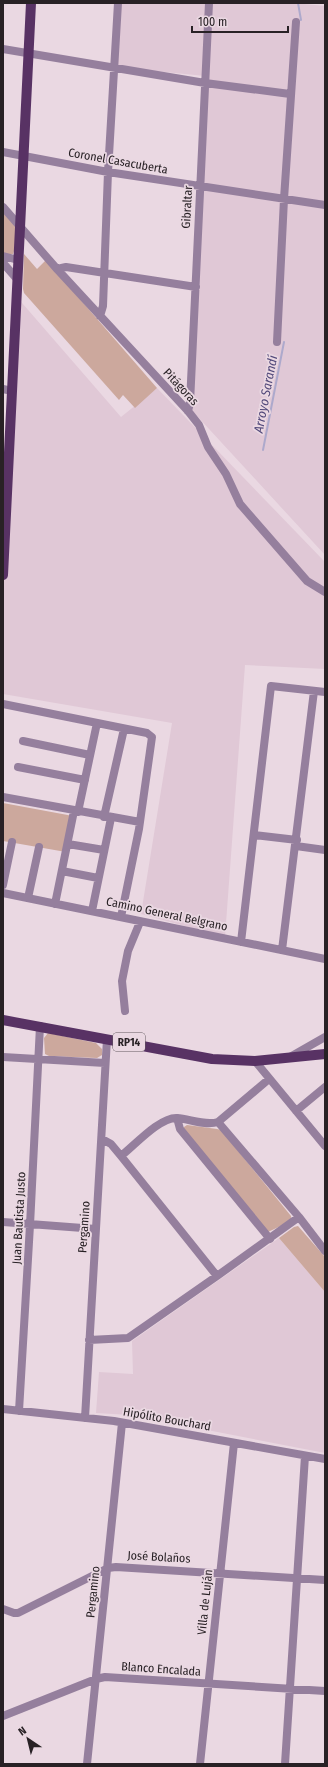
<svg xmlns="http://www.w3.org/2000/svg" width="328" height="1767" font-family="'Fira Sans Condensed',sans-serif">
<rect width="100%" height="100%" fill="#ead8e2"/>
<path fill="#e0c8d6" d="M 119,3 L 294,3 L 325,6 L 325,555 L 186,404 L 205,76 L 115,67 Z
M 16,296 L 121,417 L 157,388 L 325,562 L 325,669 L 245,665 L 225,937 L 141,914 L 172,723 L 3,694 L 3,477 Z
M 279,1238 L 325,1292 L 325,1453 L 130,1415 L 96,1413 L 99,1372 L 133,1374 L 132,1341 Z"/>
<path fill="#cca89d" d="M 3,212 L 16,227 L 15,248 L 13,254 L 3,254 Z
M 24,254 L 37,269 L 46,260 L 157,388 L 135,408 L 123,395 L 119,400 L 24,293 L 23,289 Z
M 3,803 L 73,816 L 66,852 L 3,841 Z
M 48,1033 L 96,1043 L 102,1049 L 102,1055 L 97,1058 L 49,1056 L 45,1054 L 44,1038 Z
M 187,1125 L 217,1129 L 221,1130 L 291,1216 L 291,1221 L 268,1232 L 184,1129 L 184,1127 Z
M 298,1226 L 325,1257 L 325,1292 L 279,1238 L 294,1227 Z"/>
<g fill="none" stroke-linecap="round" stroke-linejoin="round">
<path stroke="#ada9cc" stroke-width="2" d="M 298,3 L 301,20
M 263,450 L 284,342"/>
<path stroke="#957f9d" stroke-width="8" d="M 3,49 L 205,83 L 290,94
M 3,152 L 108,172 L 325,205
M 3,207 L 57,269 L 188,411 L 199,425 L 208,447 L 226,474 L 240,504 L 307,581 L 325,592
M 3,256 L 18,260
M 3,263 L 17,279
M 57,269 L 66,267 L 196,287
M 100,316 L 103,306 L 108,172 L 118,3
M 277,342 L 284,199 L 296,22
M 3,389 L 12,391
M 188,411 L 190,403 L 209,3
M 3,704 L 147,733 L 152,737 L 139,829 L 121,917
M 23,741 L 90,755
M 18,767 L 85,780
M 3,797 L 140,822
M 78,812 L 97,723
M 104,817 L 124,729
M 254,835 L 297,840
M 68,844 L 104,850
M 296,846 L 325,850
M 62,871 L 98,878
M 3,885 L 12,842
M 3,893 L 325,959
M 28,898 L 39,847
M 55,904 L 74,811
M 92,911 L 111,818
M 241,942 L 271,686 L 325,692
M 282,950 L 314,691
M 125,1011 L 122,981 L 128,951 L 140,922
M 3,1057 L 105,1063
M 290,1057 L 325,1037
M 255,1061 L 325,1146
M 296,1111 L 325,1087
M 177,1118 L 180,1129 L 270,1239
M 218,1122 L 299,1217 L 325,1251
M 102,1139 L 111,1144 L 121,1156 L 217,1276
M 121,1156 C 135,1145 160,1117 177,1118 C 190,1119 205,1126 218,1122 L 269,1079
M 3,1222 L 96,1229
M 89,1340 L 128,1338 L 217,1276 L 299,1217
M 3,1409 L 114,1421 L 325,1459
M 19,1411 L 30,1225 L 40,1026
M 85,1418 L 107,1039
M 3,1609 L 14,1613 L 18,1613 L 108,1568 L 116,1567 L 325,1580
M 3,1716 L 96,1679 L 105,1677 L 325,1691
M 87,1764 L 122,1423
M 200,1764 L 234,1443
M 285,1764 L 305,1456"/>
<path stroke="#583264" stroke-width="10" d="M 3,575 L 31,3
M 3,1020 L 212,1059 L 255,1061 L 325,1054"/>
</g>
<g text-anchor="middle" stroke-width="3.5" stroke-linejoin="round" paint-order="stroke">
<rect fill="#ead8e2" stroke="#62585e" stroke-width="1" x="113" y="1033" width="32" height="18" rx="3"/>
<g font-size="11" font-weight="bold" fill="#282125">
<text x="129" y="1046">RP14</text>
</g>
<g font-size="12" fill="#282125" stroke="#ead8e2">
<text transform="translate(118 161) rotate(10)" y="4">Coronel Casacuberta</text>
<text transform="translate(187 207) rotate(-87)" y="4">Gibraltar</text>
<text transform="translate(181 387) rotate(47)" y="4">Pitágoras</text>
<text transform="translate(167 914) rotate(12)" y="4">Camino General Belgrano</text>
<text transform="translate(19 1218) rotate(-87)" y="4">Juan Bautista Justo</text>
<text transform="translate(84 1227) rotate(-86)" y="4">Pergamino</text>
<text transform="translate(167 1419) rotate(10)" y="4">Hipólito Bouchard</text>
<text transform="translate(159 1557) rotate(3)" y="4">José Bolaños</text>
<text transform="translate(93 1592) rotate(-84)" y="4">Pergamino</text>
<text transform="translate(205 1602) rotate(-84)" y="4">Villa de Luján</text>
<text transform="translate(161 1669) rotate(4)" y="4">Blanco Encalada</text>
</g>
<g font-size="13" font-style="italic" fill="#52497a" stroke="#ead8e2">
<text transform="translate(265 394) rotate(-79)" y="5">Arroyo Sarandí</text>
</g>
</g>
<rect width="328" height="1767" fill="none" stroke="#282125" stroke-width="8"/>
<g transform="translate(28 1739) rotate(325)" stroke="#ead8e2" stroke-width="3" paint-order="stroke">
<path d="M0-3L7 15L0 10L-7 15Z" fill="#282125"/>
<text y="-6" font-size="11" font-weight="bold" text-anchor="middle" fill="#282125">N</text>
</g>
<path d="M192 26v6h96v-6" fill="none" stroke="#282125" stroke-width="2"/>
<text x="198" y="26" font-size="12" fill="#282125" stroke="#ead8e2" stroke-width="3" paint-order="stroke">100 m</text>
</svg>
